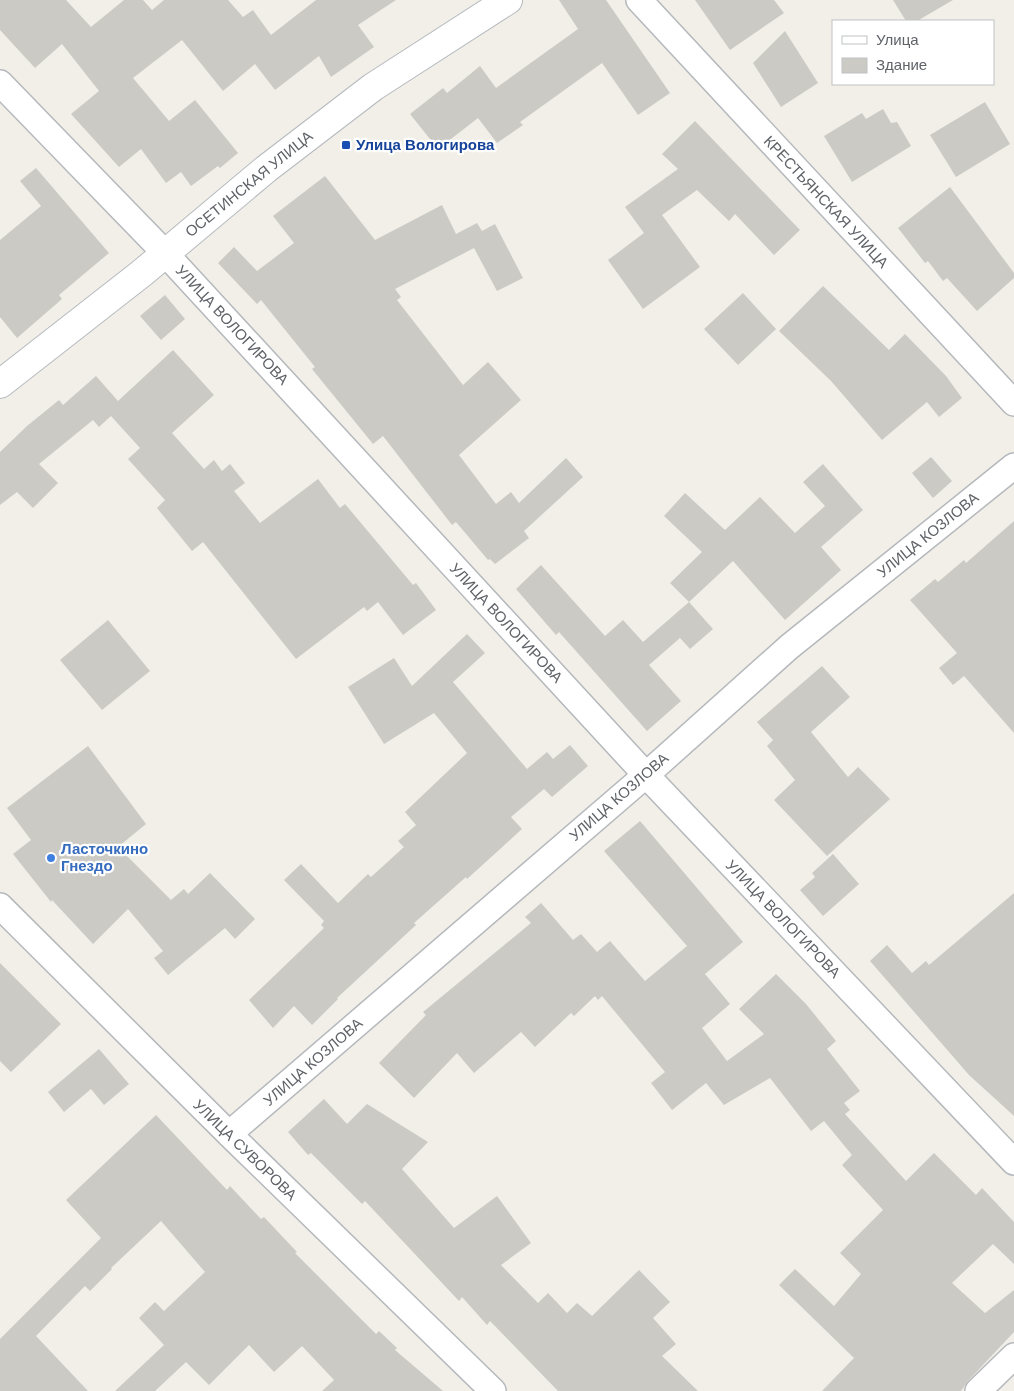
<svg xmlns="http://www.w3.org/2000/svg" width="1014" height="1391" font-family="Helvetica,sans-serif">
<rect width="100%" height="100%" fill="#f1efe8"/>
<path fill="#cccac5" d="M 0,0 L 66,0 L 91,27 L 124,0 L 143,0 L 152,10 L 164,0 L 228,0 L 243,17 L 253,10 L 271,35 L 316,0 L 396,0 L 358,25 L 374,47 L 331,77 L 319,56 L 275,90 L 255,64 L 223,91 L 182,40 L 133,78 L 169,121 L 195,100 L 238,153 L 220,168 L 218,166 L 191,186 L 181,172 L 166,183 L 141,149 L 119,167 L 71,114 L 99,91 L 62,44 L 35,68 L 0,30 Z
M 559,0 L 606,0 L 670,93 L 638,115 L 602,63 L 520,122 L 523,125 L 497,143 L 478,118 L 438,149 L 410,114 L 443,88 L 447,93 L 480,66 L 496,88 L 578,29 Z
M 695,0 L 774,0 L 784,13 L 730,50 Z
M 893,0 L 953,0 L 917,21 L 906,21 Z
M 785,31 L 818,83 L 781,107 L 753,63 Z
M 985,102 L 1010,144 L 956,177 L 930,135 Z
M 883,109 L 891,123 L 897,122 L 911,146 L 852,182 L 824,136 L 862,113 L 866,119 Z
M 695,121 L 800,230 L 774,255 L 735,214 L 729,221 L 697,190 L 662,215 L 700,267 L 643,309 L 608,260 L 644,233 L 625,207 L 678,169 L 662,154 Z
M 36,168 L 109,253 L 59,295 L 62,299 L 17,338 L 0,317 L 0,240 L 41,206 L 20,181 Z
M 325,176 L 375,240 L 442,205 L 456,234 L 477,223 L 482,231 L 495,224 L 523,278 L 497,291 L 474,248 L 395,289 L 401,297 L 397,300 L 463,385 L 488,362 L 521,400 L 459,455 L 496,504 L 511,492 L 519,503 L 566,458 L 583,477 L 524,531 L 529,538 L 495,564 L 490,559 L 488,560 L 456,522 L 452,525 L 383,436 L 373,444 L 312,369 L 315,367 L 261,300 L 257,304 L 218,263 L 234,247 L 257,271 L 294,243 L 273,216 Z
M 950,187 L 1014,273 L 1014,278 L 977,311 L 947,278 L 943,281 L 928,261 L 925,263 L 898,228 Z
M 823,286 L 889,350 L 905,334 L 946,376 L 962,398 L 939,417 L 927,402 L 882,440 L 831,381 L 779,331 Z
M 743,293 L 776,329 L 738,365 L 704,329 Z
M 165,295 L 185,319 L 161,340 L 140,316 Z
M 173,350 L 214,395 L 172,433 L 204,469 L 214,460 L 222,471 L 230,464 L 245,483 L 234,491 L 260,523 L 318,479 L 340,508 L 345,504 L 413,585 L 416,583 L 436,610 L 403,635 L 378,602 L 367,611 L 364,607 L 296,659 L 203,542 L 192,551 L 157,508 L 165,500 L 128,459 L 140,448 L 111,416 L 99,427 L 93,420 L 39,464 L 58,483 L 33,508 L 17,492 L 0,505 L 0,452 L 27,426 L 59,400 L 63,405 L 96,376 L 118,401 Z
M 931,457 L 952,481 L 933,498 L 912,473 Z
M 823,464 L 863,510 L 821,547 L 841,570 L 785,620 L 733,561 L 689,602 L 670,583 L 702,552 L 664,516 L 685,493 L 725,530 L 760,497 L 795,533 L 825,506 L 803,482 Z
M 1014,521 L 1014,733 L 964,676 L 953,685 L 939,668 L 957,653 L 910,600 L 935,579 L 938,582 L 964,560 L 966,563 Z
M 541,565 L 605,636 L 623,620 L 643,642 L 689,602 L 713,629 L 690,649 L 680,638 L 649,665 L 681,701 L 647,731 L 559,632 L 556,635 L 516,589 Z
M 108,620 L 150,671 L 102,710 L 60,660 Z
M 467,634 L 485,653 L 453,682 L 527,769 L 547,752 L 553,759 L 570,745 L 588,766 L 552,797 L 544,789 L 511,817 L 522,829 L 467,879 L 466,877 L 414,923 L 416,925 L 337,998 L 338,999 L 312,1025 L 294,1006 L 273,1028 L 249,1000 L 324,928 L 321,925 L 324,921 L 284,880 L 301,864 L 338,903 L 368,874 L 371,877 L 404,847 L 398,841 L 416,825 L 405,812 L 467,753 L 434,713 L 384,744 L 348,687 L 394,658 L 412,686 Z
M 822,666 L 850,697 L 811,732 L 848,777 L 858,767 L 890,799 L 827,856 L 774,800 L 795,780 L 767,746 L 773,740 L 757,722 Z
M 88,746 L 146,824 L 118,847 L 171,900 L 184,889 L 188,894 L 210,873 L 255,919 L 235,939 L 225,928 L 168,975 L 154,958 L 163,951 L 128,909 L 93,944 L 52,900 L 51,902 L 13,854 L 31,840 L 7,808 Z
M 640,821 L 743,942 L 705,974 L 730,1004 L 702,1028 L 727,1061 L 764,1034 L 739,1009 L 776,974 L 806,1004 L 836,1041 L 827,1049 L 860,1091 L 844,1103 L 850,1110 L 845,1114 L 906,1181 L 934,1153 L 976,1195 L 982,1188 L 1014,1222 L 1014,1264 L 993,1244 L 952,1283 L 985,1313 L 1014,1290 L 1014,1332 L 968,1381 L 961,1391 L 822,1391 L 854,1358 L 779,1285 L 795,1269 L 834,1306 L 861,1274 L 840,1253 L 883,1210 L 842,1165 L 852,1155 L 824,1121 L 811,1131 L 770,1078 L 724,1105 L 706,1083 L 672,1110 L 651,1083 L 665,1072 L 602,996 L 598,1000 L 595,996 L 574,1016 L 571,1013 L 535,1047 L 521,1032 L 474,1073 L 457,1053 L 414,1098 L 379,1063 L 426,1015 L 423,1012 L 531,923 L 525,917 L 541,903 L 573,940 L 581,934 L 597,952 L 610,941 L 645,981 L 687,946 L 604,851 Z
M 833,854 L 859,884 L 823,916 L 800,890 L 815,877 L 812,873 Z
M 1014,893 L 1014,1116 L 969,1075 L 870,961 L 887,945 L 912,973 L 926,961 L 929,965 Z
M 0,963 L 61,1024 L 11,1072 L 0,1061 Z
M 99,1049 L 129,1084 L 104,1105 L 91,1089 L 64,1112 L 48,1092 Z
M 324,1099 L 347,1124 L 367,1104 L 428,1142 L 402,1169 L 454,1228 L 497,1196 L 531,1243 L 501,1265 L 538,1303 L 548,1293 L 567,1313 L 577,1303 L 592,1316 L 639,1270 L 670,1302 L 653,1318 L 676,1344 L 662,1356 L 698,1391 L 558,1391 L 490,1321 L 487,1325 L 462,1297 L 459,1301 L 365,1201 L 362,1204 L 311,1153 L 308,1155 L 288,1132 Z
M 156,1115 L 227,1190 L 230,1186 L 261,1219 L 264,1217 L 297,1252 L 295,1253 L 376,1334 L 379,1331 L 397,1348 L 395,1350 L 443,1391 L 322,1391 L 334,1380 L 302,1346 L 274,1372 L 249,1345 L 209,1385 L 186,1362 L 155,1391 L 115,1391 L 164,1345 L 139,1318 L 155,1302 L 164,1311 L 205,1272 L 161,1221 L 111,1268 L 112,1269 L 90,1291 L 85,1286 L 36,1336 L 88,1391 L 0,1391 L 0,1339 L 101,1238 L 66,1200 Z"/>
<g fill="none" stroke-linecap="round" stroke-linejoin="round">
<g stroke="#b5b8bc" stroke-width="28">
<path id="minor" d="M 639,0 L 1014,403
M 0,83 L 164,252 L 646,775 L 1014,1162
M 0,906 L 229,1134 L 493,1391
M 229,1134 L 646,775 L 789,647 L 1014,466
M 978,1391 L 1014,1356"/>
</g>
<g stroke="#b6babf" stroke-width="30">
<path id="secondary" d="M 0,384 L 142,273 L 266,169 L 373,87 L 508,0"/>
</g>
<use href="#minor" stroke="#fff" stroke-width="25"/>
<use href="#secondary" stroke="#fff" stroke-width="28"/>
</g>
<rect fill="#1a4fb4" stroke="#fff" stroke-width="2" x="341" y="140" width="10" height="10" rx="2.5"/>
<circle fill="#3f7fe0" stroke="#fff" stroke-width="2" cx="51" cy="858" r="5"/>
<g text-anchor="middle" stroke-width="4.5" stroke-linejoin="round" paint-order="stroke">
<g font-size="15" font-weight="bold" fill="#164399" stroke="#fff" text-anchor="start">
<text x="356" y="150">Улица Вологирова</text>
</g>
<g font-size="15" fill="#5f6368" stroke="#fff">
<text transform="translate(249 184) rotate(-39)" y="5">ОСЕТИНСКАЯ УЛИЦА</text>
<text transform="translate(826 202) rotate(47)" y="5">КРЕСТЬЯНСКАЯ УЛИЦА</text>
<text transform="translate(232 325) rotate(47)" y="5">УЛИЦА ВОЛОГИРОВА</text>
<text transform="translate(928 535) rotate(-39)" y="5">УЛИЦА КОЗЛОВА</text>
<text transform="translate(506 623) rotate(47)" y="5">УЛИЦА ВОЛОГИРОВА</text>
<text transform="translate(619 797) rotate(-41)" y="5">УЛИЦА КОЗЛОВА</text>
<text transform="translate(783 919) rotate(46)" y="5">УЛИЦА ВОЛОГИРОВА</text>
<text transform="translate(313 1062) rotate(-41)" y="5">УЛИЦА КОЗЛОВА</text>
<text transform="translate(245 1150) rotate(44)" y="5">УЛИЦА СУВОРОВА</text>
</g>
<g font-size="15" font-weight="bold" fill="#366cbe" stroke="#fff" text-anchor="start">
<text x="61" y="854">Ласточкино<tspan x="61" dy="17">Гнездо</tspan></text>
</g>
</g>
<rect x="832" y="20" width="162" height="65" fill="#ffffff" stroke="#bfc1c3"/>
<rect x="842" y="36" width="25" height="8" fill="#ffffff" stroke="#bfc1c3"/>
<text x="876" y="45" font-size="15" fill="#5f6368">Улица</text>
<rect x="842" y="58" width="25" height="15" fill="#cccac5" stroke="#bfc1c3"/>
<text x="876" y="70" font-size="15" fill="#5f6368">Здание</text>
</svg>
